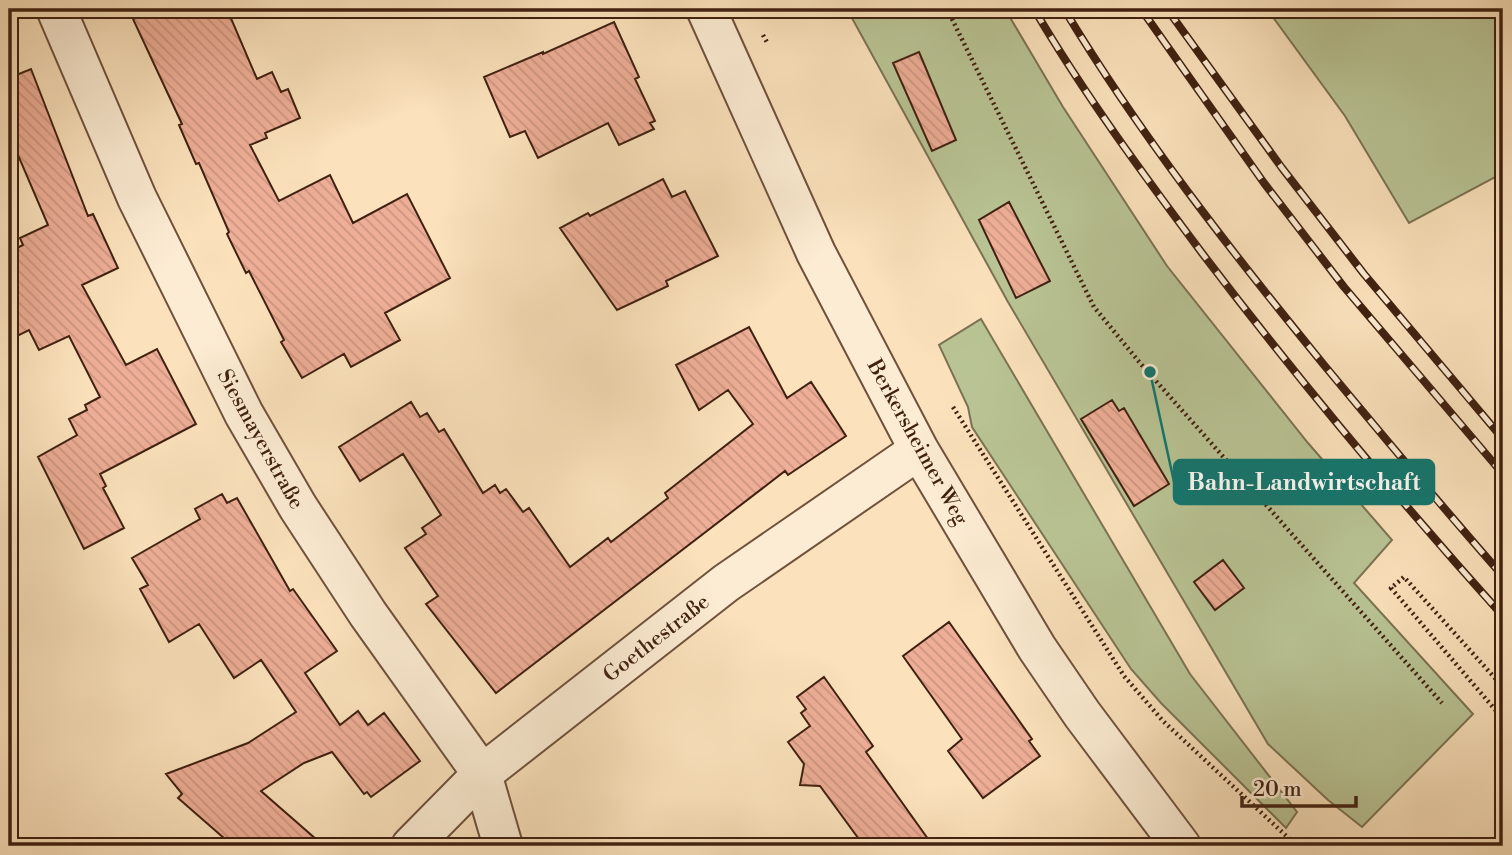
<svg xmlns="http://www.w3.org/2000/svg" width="1512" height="855" font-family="'Libre Bodoni',serif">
<defs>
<pattern id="building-back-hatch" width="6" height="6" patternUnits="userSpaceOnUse" patternTransform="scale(1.75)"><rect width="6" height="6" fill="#eeae97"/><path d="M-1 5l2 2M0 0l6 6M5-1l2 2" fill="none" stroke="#cd9581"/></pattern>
</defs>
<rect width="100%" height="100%" fill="#fbe2bc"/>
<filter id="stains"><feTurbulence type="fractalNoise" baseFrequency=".00286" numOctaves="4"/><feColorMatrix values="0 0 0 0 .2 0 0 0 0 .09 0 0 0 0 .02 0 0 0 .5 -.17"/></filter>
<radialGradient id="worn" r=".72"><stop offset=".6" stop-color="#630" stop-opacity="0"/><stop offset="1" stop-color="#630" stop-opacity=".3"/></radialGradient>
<path fill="#b9c495" stroke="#7c7253" stroke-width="2" d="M 847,9 L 1005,9 L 1063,107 L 1167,266 L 1308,443 L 1392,540 L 1354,583 L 1473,714 L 1362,827 L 1328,800 L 1268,744 L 1008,302 Z
M 1267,9 L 1503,9 L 1503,173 L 1409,223 L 1345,116 Z
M 981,319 L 1190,674 L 1297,812 L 1286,828 L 1161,703 L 1131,669 L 972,427 L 968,407 L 939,345 Z"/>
<path fill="url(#building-back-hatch)" stroke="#402111" stroke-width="2" d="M 158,9 L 227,9 L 257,79 L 272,72 L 281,92 L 288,89 L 300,118 L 265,133 L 267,138 L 250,145 L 279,201 L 330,175 L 353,223 L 407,194 L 450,278 L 385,313 L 400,340 L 351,367 L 344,354 L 302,378 L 281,342 L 284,340 L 249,271 L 246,273 L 227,234 L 229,232 L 199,163 L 196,164 L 179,125 L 182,124 L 133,19 Z
M 614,22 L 639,77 L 635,79 L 655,121 L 650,123 L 654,129 L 619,145 L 608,123 L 538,158 L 525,131 L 510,137 L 484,77 L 543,52 L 543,54 Z
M 919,52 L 956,140 L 932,151 L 893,63 Z
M 31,69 L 88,216 L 93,214 L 118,268 L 82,285 L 126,365 L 157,349 L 196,424 L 100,474 L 106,486 L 103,488 L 124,528 L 84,549 L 38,457 L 77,435 L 69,419 L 87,410 L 85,405 L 100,397 L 69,336 L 39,350 L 29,330 L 9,340 L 9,252 L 23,245 L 20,238 L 48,225 L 18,155 L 9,159 L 9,78 Z
M 663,179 L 672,197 L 685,191 L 718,256 L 666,281 L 668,286 L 617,310 L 560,228 L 588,213 L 590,216 Z
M 1009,202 L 1050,281 L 1016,298 L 979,220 Z
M 749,327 L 787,398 L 811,382 L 846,436 L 788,475 L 785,471 L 496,693 L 426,604 L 438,596 L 405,548 L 426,534 L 422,528 L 441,515 L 403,454 L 360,481 L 339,447 L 411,402 L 420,417 L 427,413 L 439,432 L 444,429 L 483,493 L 495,485 L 500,493 L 506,489 L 523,512 L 529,508 L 570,567 L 608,538 L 611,542 L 668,498 L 665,493 L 753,424 L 728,390 L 699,410 L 676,365 Z
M 1112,400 L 1119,411 L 1124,408 L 1169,484 L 1134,506 L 1081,419 Z
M 222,494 L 227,503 L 237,498 L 290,591 L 293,589 L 337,651 L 305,673 L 340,725 L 358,711 L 368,725 L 384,713 L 420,761 L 371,797 L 367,792 L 364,794 L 332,752 L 304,763 L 261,791 L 324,846 L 233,846 L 178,798 L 182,794 L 166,774 L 248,743 L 296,712 L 261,660 L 234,678 L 199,624 L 169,642 L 140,589 L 148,585 L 132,558 L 200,519 L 195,509 Z
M 1223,560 L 1244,588 L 1215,610 L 1194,582 Z
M 949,622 L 1032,739 L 1029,741 L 1040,756 L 983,798 L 948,751 L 962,739 L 903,656 Z
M 824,677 L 873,746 L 866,752 L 933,846 L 864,846 L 820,786 L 800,785 L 804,764 L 788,742 L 810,726 L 801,713 L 806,709 L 797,697 Z"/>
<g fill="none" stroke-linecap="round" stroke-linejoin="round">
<g stroke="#6f513c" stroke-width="42">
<path id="minor" d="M 56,9 L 137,198 L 244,414 L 298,507 L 368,614 L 482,774 L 503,846
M 706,9 L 816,253 L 919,450 L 1037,648 L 1082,714 L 1181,846
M 411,846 L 482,774 L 726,583 L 919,450"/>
</g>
<path stroke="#402111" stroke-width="4.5" stroke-dasharray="2 3.5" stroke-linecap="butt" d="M 947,9 L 1094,307 L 1140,363 L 1442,703
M 763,35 L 768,44
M 953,407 L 1124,676 L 1163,721 L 1296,845
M 1503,687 L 1404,577 L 1391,588 L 1498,713 L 1497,773 L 1503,779"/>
<use href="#minor" stroke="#fcecd3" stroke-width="38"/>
<g stroke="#402111" stroke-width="8">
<path id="rail" d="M 1034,9 C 1084,94 1143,174 1202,253 C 1297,378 1398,499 1503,616
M 1064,9 C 1140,135 1231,251 1324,365 C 1383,436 1442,507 1503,576
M 1141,9 L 1264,183 L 1344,287 L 1503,474
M 1167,9 L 1282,168 L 1364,274 L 1503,439"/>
</g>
<use href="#rail" stroke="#fcecd3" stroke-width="5" stroke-dasharray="16" stroke-linecap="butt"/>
</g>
<g text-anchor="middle" stroke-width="5" stroke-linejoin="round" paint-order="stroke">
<g font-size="21" fill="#402111" stroke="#fcecd3">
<text transform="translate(261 439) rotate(61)" y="7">Siesmayerstraße</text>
<text transform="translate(918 442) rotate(61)" y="7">Berkersheimer Weg</text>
<text transform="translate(656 638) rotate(-38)" y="7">Goethestraße</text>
</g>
</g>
<path fill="none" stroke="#0f766e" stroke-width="2.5" d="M1150 372L1174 482"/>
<circle fill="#0f766e" stroke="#fcecd3" stroke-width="2.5" cx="1150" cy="372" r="7"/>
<rect fill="#0f766e" stroke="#0f766e" stroke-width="2.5" x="1174" y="460" width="260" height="44" rx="7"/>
<g font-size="23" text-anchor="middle" font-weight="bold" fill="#fff">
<text x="1304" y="490">Bahn-Landwirtschaft</text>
</g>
<rect width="1512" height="855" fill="none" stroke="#fbe2bc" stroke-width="35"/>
<rect x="10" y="10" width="1491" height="834" fill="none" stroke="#402111" stroke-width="3.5"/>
<rect x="18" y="18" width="1477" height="820" fill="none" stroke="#402111" stroke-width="2"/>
<path d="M1242 796v10h114v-10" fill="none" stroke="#402111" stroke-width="3.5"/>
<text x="1253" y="796" font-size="21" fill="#402111" stroke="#fcecd3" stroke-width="5" paint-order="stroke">20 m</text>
<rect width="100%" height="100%" filter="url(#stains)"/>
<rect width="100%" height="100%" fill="url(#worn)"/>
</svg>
